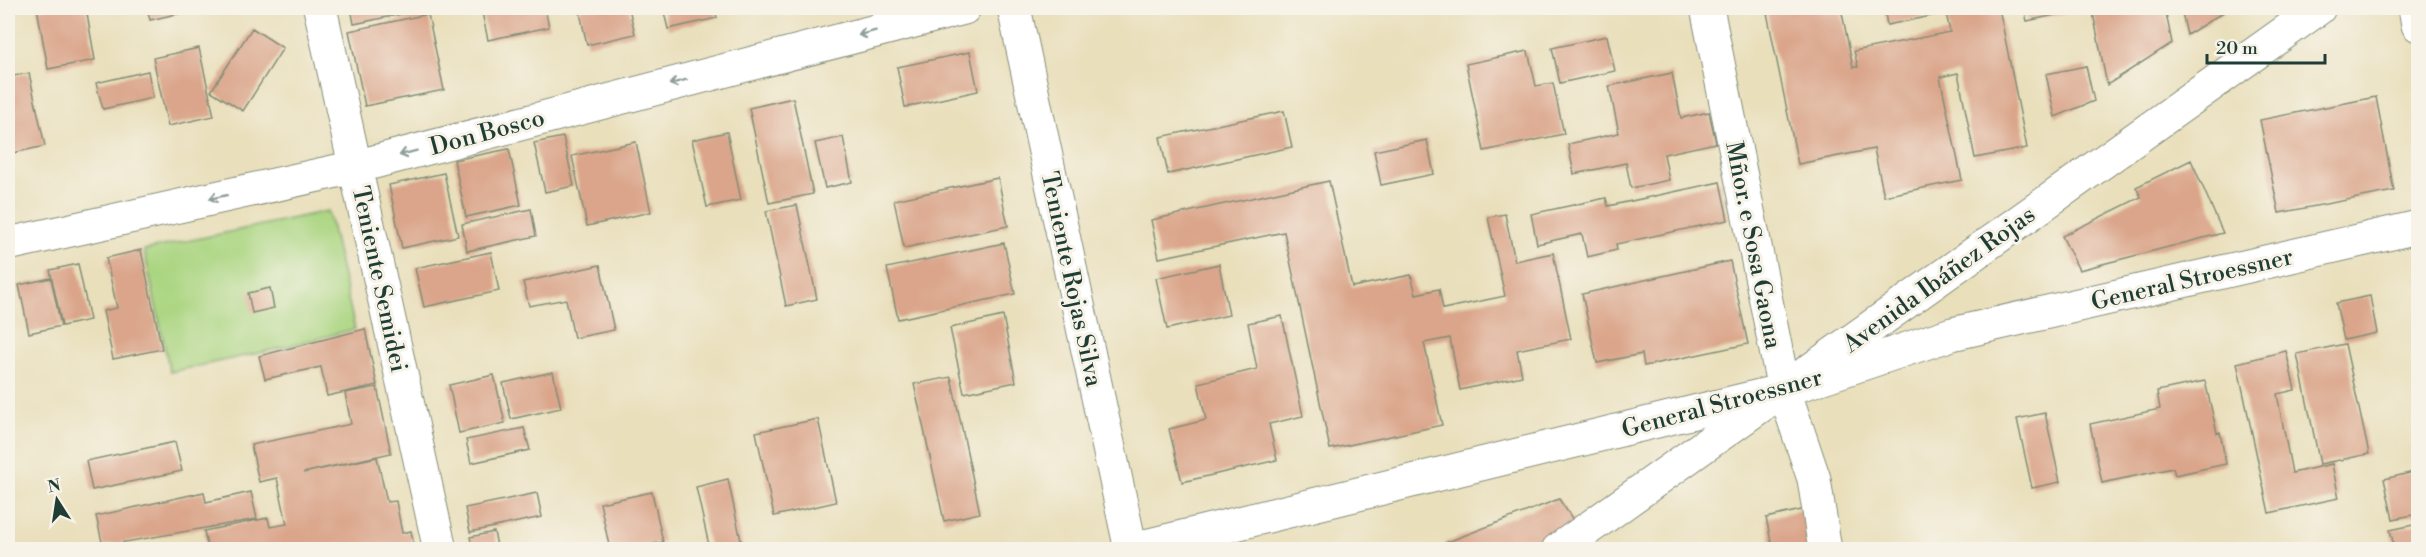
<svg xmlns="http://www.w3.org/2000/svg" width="2426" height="557" font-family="'Libre Bodoni',serif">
<rect width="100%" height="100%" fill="#f7f3e8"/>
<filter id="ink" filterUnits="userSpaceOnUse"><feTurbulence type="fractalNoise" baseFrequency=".0167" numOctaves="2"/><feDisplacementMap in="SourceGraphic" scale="12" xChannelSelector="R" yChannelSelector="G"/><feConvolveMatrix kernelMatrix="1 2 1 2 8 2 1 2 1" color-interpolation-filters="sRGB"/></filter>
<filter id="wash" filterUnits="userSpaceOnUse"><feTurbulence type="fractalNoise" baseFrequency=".008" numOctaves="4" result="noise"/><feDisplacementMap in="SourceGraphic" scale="24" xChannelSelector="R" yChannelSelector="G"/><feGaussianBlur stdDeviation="1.35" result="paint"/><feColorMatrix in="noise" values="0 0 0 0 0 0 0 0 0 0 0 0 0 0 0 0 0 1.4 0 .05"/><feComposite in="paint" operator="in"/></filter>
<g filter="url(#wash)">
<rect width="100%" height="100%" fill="#e9dfbb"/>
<path fill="#aad581" stroke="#64895a" stroke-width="1.5" d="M 328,211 L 355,329 L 268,351 L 170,372 L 144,250 Z"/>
<g id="blocks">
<path fill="#daa58a" d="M 37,8 L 86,8 L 95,60 L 48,69 Z
M 147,8 L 202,8 L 150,20 Z
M 351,8 L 424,8 L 425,9 L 354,24 Z
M 481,8 L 545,8 L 549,27 L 488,40 Z
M 579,8 L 629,8 L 635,34 L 587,45 Z
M 663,8 L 715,8 L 717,18 L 668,29 Z
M 1766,8 L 1841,8 L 1853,67 L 1858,67 L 1854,51 L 1950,32 L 1946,13 L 1972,8 L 1999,8 L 2027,148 L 1975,158 L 1958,73 L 1940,77 L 1962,180 L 1884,196 L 1874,149 L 1798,164 Z
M 1884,8 L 1945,8 L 1946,13 L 1887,25 Z
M 2024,8 L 2068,8 L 2069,12 L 2027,21 Z
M 2092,8 L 2165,8 L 2172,43 L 2107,85 Z
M 2181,8 L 2230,8 L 2187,35 Z
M 428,14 L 444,90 L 365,106 L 349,31 Z
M 252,28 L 283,48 L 243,111 L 211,91 Z
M 1607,36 L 1615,71 L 1560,83 L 1552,48 Z
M 199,48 L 214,116 L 168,126 L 153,58 Z
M 1528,51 L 1536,86 L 1553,83 L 1564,134 L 1484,151 L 1466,64 Z
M 970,52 L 978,91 L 905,107 L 897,67 Z
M 2086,66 L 2094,101 L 2055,117 L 2046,74 Z
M 148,71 L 153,98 L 103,109 L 96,83 Z
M 29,73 L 45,146 L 8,154 L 8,77 Z
M 1672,73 L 1681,118 L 1709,112 L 1716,143 L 1664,154 L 1669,180 L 1631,188 L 1626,163 L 1574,174 L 1568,144 L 1619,133 L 1609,86 Z
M 2376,97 L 2394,191 L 2279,213 L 2260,120 Z
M 793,98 L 813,194 L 769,203 L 749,108 Z
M 1284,111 L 1292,147 L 1168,174 L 1160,137 Z
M 727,132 L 741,200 L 707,207 L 692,140 Z
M 563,137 L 574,186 L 545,192 L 534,143 Z
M 843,137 L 852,182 L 825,188 L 815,143 Z
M 1427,140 L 1434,174 L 1381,185 L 1374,151 Z
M 636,142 L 651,212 L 587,226 L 572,156 Z
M 509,149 L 521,205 L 466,217 L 454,160 Z
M 2191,160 L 2223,233 L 2079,270 L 2062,236 L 2141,197 L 2136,187 Z
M 444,173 L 458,236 L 402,248 L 389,185 Z
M 998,178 L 1008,226 L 904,248 L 894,200 Z
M 1329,181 L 1352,287 L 1411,275 L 1416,294 L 1439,289 L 1443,309 L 1505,296 L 1488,217 L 1505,214 L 1515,261 L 1553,253 L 1571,339 L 1517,350 L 1522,376 L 1460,390 L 1450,338 L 1424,343 L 1442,425 L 1330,449 L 1284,232 L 1159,258 L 1151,220 Z
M 1720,182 L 1728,220 L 1616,244 L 1617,250 L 1587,257 L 1582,234 L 1537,244 L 1531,214 L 1606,198 L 1608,206 Z
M 797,205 L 817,299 L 786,306 L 766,211 Z
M 531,209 L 536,236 L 467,251 L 462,224 Z
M 1004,243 L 1015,294 L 898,319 L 887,268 Z
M 141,250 L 162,349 L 113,359 L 103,311 L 117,308 L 106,258 Z
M 491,252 L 499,291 L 424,307 L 415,268 Z
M 1730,261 L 1748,344 L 1644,366 L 1642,354 L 1597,363 L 1582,294 Z
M 78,264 L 90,320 L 62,326 L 50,270 Z
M 1219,264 L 1229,315 L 1167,329 L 1156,278 Z
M 600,265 L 614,330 L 574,338 L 566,299 L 529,306 L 523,282 Z
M 51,278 L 61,326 L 29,333 L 19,285 Z
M 270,288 L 274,308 L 252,313 L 248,293 Z
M 2370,296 L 2377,333 L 2344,340 L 2336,303 Z
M 1003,316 L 1016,382 L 964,393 L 950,328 Z
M 1282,316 L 1303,416 L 1269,424 L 1277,460 L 1182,482 L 1169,429 L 1206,420 L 1198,383 L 1257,369 L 1248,323 Z
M 365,329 L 377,385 L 327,396 L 321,367 L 265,379 L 259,356 Z
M 2345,344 L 2369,454 L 2320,464 L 2297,354 Z
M 2286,351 L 2295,390 L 2277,394 L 2292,473 L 2332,464 L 2339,498 L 2269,513 L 2237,363 Z
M 553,372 L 561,408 L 511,419 L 503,383 Z
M 494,375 L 505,423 L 459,433 L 449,385 Z
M 951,377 L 980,513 L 944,521 L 914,384 Z
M 2205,381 L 2217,433 L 2220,432 L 2226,464 L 2175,475 L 2173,468 L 2102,483 L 2090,424 L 2160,409 L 2157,391 Z
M 377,387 L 391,453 L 303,473 L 377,457 L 387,502 L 396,501 L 402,533 L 411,531 L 415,550 L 343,550 L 341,543 L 313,550 L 208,550 L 204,531 L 268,518 L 270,527 L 287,524 L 277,478 L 259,482 L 251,445 L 351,424 L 345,393 Z
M 2045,413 L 2060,482 L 2032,488 L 2017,419 Z
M 818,419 L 836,502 L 774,516 L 756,432 Z
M 524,428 L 530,450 L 471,463 L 466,440 Z
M 175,442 L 182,471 L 92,490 L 86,461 Z
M 2418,471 L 2418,514 L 2393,519 L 2384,479 Z
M 728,479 L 743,550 L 710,550 L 696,487 Z
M 204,492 L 206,502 L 251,492 L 257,519 L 103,546 L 96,516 Z
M 652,492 L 663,542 L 627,550 L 610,550 L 600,503 Z
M 537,493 L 542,517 L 470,532 L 465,508 Z
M 1559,499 L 1578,527 L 1541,550 L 1447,550 L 1445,543 Z
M 1810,508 L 1820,550 L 1773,550 L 1766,518 Z
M 2418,524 L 2418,550 L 2395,550 L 2390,530 Z
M 494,532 L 498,550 L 473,550 L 470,537 Z"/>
</g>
</g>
<g filter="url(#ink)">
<use href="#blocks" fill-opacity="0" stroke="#848e78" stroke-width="1.5"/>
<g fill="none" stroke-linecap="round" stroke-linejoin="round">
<g stroke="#848e78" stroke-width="35">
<path id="minor" d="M 320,8 L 440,550
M 1014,8 L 1131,550
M 1707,8 L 1784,390 L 1814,479 L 1825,550
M 2415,8 L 2418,25
M 8,244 L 355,167 L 964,8
M 1129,550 L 1784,390 L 1952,334 L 2418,227"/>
</g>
<g stroke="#848e78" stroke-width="35">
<path id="trunk" d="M 1558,550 L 2319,8"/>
</g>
<use href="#minor" stroke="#fff" stroke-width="33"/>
<use href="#trunk" stroke="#fff" stroke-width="33"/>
</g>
<defs><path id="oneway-shaft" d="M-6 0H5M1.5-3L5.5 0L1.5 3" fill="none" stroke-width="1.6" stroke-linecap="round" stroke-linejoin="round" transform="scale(1.5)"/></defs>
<g stroke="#8f9e9a">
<use href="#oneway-shaft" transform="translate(867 33) rotate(165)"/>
<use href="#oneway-shaft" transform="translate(678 82) rotate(165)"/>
<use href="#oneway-shaft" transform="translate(408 153) rotate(165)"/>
<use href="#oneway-shaft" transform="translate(218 197) rotate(168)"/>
</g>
</g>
<g text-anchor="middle" stroke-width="6" stroke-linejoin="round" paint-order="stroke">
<g font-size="24" fill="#1f3d34" stroke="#f7f3e8">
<text transform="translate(487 132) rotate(-15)" y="8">Don Bosco</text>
<text transform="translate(1754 245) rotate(79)" y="8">Mñor. e Sosa Gaona</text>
<text transform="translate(380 279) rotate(78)" y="8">Teniente Semidei</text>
<text transform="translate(1072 279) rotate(78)" y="8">Teniente Rojas Silva</text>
<text transform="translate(1939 279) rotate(-36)" y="8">Avenida Ibáñez Rojas</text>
<text transform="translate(2192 279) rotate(-13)" y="8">General Stroessner</text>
<text transform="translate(1722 403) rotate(-15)" y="8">General Stroessner</text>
</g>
</g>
<rect width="2426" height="557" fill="none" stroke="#f7f3e8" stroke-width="30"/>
<g transform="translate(57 500) rotate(348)" stroke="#f7f3e8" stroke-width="4.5" paint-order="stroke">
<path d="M0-4.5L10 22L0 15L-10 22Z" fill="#1f3d34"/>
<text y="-9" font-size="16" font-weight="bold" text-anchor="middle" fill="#1f3d34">N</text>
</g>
<path d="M2207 54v9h118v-9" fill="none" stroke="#1f3d34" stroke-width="3"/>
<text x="2216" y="54" font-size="18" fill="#1f3d34" stroke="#f7f3e8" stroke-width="4.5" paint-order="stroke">20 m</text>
</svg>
